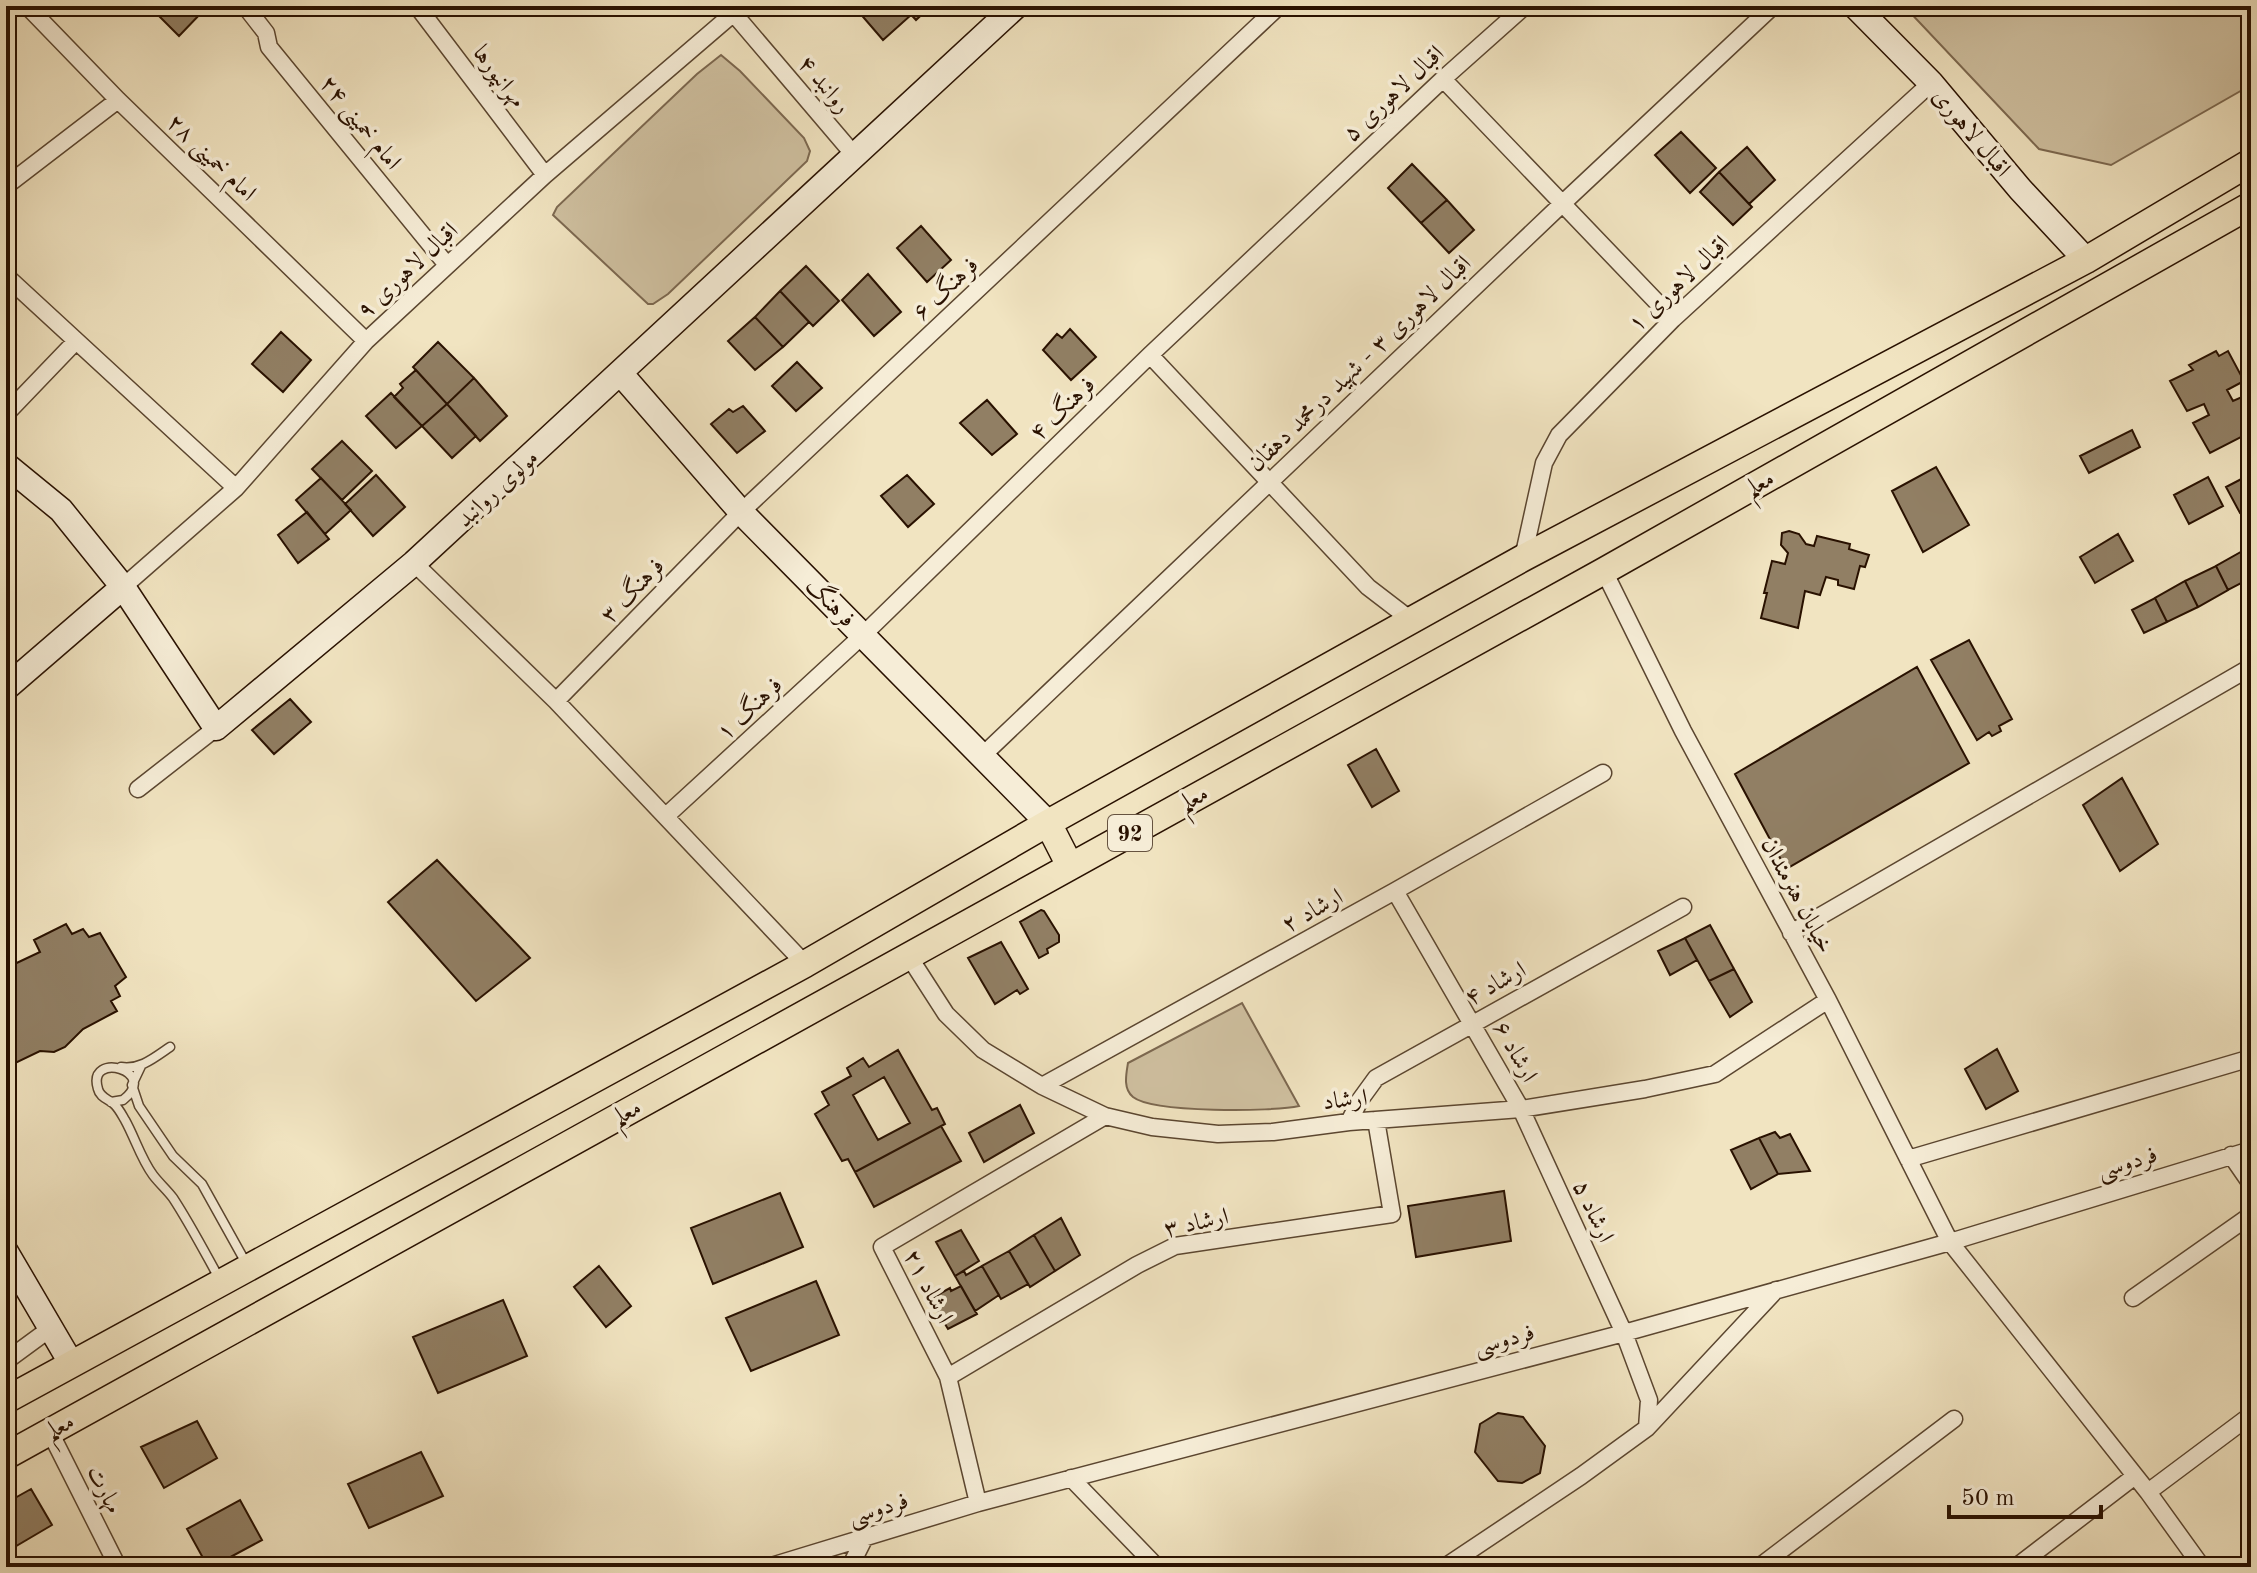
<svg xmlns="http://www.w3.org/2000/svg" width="2257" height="1573" font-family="'Old Standard TT',Amiri,serif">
<rect width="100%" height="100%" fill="#f1e4c1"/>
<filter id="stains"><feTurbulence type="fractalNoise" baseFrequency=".0025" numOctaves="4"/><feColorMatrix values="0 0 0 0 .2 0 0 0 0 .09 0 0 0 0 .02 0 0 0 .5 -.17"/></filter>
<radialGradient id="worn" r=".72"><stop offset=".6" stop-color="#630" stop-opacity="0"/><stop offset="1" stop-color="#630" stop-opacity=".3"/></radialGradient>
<path fill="#cfc0a0" stroke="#7c6850" stroke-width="2" d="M 1904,6 L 2251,6 L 2251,85 L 2111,165 L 2039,149 Z
M 721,55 L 740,71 L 804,138 L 810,151 L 807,161 L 668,294 L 653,304 L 648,304 L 553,215 L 557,207 L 697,74 Z
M 1242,1003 L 1299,1106 C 1273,1112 1153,1113 1133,1097 C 1123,1089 1126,1075 1128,1063 Z"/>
<path fill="#917f64" stroke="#291100" stroke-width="2" fill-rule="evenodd" d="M 157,6 L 200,6 L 204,10 L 179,36 L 153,10 Z
M 863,6 L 903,6 L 911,15 L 883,40 L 858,11 Z
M 903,6 L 931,6 L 916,20 Z
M 1681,132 L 1716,168 L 1690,193 L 1655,155 Z
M 1747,147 L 1775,180 L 1749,204 L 1719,172 Z
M 1412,164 L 1447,200 L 1421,223 L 1388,188 Z
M 1719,172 L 1752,207 L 1733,225 L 1700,192 Z
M 1447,200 L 1474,230 L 1449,253 L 1421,223 Z
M 921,226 L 951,260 L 927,282 L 897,248 Z
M 806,266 L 839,301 L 813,326 L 780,291 Z
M 868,274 L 901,312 L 874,336 L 842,300 Z
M 780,291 L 809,322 L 783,347 L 755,317 Z
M 755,317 L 783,347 L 755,370 L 728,341 Z
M 1070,329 L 1096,357 L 1071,380 L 1043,350 L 1057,334 L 1062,338 Z
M 281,332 L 311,360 L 283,392 L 252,364 Z
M 438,342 L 474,378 L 447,404 L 413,367 Z
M 2216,351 L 2219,356 L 2228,351 L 2244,381 L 2227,390 L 2233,401 L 2251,393 L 2251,432 L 2210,453 L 2193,423 L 2209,415 L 2204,404 L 2187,411 L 2170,381 L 2193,370 L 2189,365 Z
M 797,362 L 822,388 L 796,411 L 772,386 Z
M 416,370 L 447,404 L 422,426 L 394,397 L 403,388 L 400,384 Z
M 474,378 L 507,416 L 480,441 L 447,404 Z
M 391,393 L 422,426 L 396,448 L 366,416 Z
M 987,400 L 1017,434 L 992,455 L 960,423 Z
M 447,404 L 476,436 L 452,458 L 422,426 Z
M 743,406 L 765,431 L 737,453 L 711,424 L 729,409 L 733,412 Z
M 2132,430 L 2140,447 L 2089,473 L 2080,456 Z
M 342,441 L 372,471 L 342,500 L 312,469 Z
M 1936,467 L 1969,525 L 1923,552 L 1892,491 Z
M 2251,474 L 2251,507 L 2240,513 L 2226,487 Z
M 376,475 L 405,507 L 373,536 L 345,504 Z
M 907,475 L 934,504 L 908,527 L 881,496 Z
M 2208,477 L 2223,506 L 2189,524 L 2174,495 Z
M 321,478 L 351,510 L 325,534 L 296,500 Z
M 307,512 L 329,539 L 298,563 L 278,535 Z
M 1789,531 L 1799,534 L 1806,544 L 1814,546 L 1817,536 L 1850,544 L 1849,549 L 1869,555 L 1865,567 L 1860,566 L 1854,589 L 1838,585 L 1838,580 L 1826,577 L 1820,595 L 1805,591 L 1798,628 L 1761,618 L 1767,593 L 1764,593 L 1772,561 L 1785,564 L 1788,553 L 1781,545 L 1782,533 Z
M 2118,534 L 2133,561 L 2095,583 L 2080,557 Z
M 2246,549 L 2251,557 L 2251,578 L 2228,590 L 2216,566 Z
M 2216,566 L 2228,590 L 2198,607 L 2185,581 Z
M 2185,581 L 2198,607 L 2167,622 L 2155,598 Z
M 2155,598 L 2167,622 L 2144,633 L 2132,610 Z
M 1969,640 L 2012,719 L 1999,726 L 2001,731 L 1992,736 L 1989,732 L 1977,740 L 1931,660 Z
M 1917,667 L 1969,763 L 1786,869 L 1735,774 Z
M 290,699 L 311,722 L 274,754 L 252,730 Z
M 1376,749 L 1399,791 L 1372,807 L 1348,765 Z
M 2122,778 L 2158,844 L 2120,871 L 2083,805 Z
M 437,860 L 530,958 L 476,1001 L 388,902 Z
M 1041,910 L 1044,911 L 1059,935 L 1059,942 L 1047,949 L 1048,953 L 1039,958 L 1020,922 Z
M 66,924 L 72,934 L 83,929 L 89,937 L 100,933 L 126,977 L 115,986 L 120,996 L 111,1001 L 117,1011 L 83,1029 L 65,1047 L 54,1052 L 40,1051 L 7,1067 L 6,968 L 40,952 L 34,940 Z
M 1710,925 L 1734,969 L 1709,981 L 1685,938 Z
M 1685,938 L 1697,960 L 1670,975 L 1658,951 Z
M 1001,942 L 1028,989 L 1020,994 L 1017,990 L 995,1004 L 968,958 Z
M 1734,969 L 1752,1002 L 1730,1017 L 1709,981 Z
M 1997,1049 L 2018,1091 L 1986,1109 L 1965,1069 Z
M 898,1050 L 932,1110 L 937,1108 L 945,1124 L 855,1172 L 848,1159 L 842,1161 L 815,1114 L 829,1105 L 822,1092 L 851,1076 L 847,1068 L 863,1058 L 869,1067 ZM 884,1077 L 910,1123 L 878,1140 L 853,1095 Z
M 1020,1105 L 1034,1133 L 984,1162 L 969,1133 Z
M 941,1126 L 961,1161 L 874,1207 L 855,1172 Z
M 1775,1132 L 1780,1138 L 1790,1134 L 1810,1171 L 1778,1174 L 1759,1138 Z
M 1759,1138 L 1778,1174 L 1751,1189 L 1731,1150 Z
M 1504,1191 L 1511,1241 L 1416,1257 L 1408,1206 Z
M 780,1193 L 803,1247 L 713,1284 L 691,1228 Z
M 1061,1218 L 1080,1255 L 1055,1271 L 1034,1235 Z
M 961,1230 L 979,1261 L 955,1276 L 936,1242 Z
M 1034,1235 L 1055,1271 L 1030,1287 L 1009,1251 Z
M 1009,1251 L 1028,1284 L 1001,1299 L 982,1266 Z
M 599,1266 L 631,1306 L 606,1327 L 574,1287 Z
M 982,1266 L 999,1295 L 975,1311 L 955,1276 L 964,1271 L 966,1275 Z
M 816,1281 L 839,1335 L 751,1371 L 726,1318 Z
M 961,1286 L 977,1314 L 948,1329 L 930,1299 L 950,1288 L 951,1291 Z
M 503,1300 L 527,1356 L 438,1393 L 413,1337 Z
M 1498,1413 L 1523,1417 L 1545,1446 L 1540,1473 L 1522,1483 L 1498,1481 L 1475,1452 L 1480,1424 Z
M 197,1421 L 217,1458 L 164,1488 L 141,1447 Z
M 421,1452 L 443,1496 L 369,1528 L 348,1484 Z
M 31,1489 L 52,1525 L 6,1552 L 6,1503 Z
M 240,1500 L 262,1540 L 212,1567 L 208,1567 L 187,1529 Z"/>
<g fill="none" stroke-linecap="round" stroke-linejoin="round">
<g stroke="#5b4630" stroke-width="11">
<path id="lane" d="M 141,1066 L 132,1085 L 139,1106 L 173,1156 L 202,1184 L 246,1263
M 121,1067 C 140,1070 154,1058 170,1047
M 111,1102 L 123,1100 C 161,1071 86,1050 98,1089 C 100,1098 109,1099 115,1105 C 119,1109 122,1115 125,1120 C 135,1138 141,1159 153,1175 C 159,1183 167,1190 173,1198 C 190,1224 204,1251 219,1278"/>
</g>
<g stroke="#5b4630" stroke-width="19">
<path id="street" d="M 27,6 L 118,100 L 366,341
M 245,6 L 266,33 L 269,47 L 447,265
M 417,6 L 545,175
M 729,8 L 855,156
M 1443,79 L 1673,319
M 6,186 L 118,100
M 6,276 L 236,488
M 1150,355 L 1368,587 L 1411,620
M 6,414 L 76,341
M 1523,558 L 1544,463 L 1559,435 L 1673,319 L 1931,83
M 414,563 L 556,701 L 805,964
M 1604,571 L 1683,731 L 1828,1000 L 1950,1242 L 2148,1492 L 2202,1567
M 123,587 L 236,488 L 366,341 L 545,175 L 742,6
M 556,701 L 741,512 L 1279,6
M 981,757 L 1563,203 L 1773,6
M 138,789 L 216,728
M 666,816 L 863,635 L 1150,355 L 1443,79 L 1525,6
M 1395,891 L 1521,1109 L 1624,1333 L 1649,1400 L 1647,1428
M 1791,933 L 2251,667
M 908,955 L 946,1014 L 983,1050 L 1042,1086 L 1105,1116 L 1152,1127 L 1218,1134 L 1273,1132 L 1349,1122 L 1521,1109 L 1645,1089 L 1715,1074 L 1828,1000
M 1042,1086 L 1395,891 L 1603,773
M 1349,1122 L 1360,1100 L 1376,1078 L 1683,907
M 2231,1155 L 2251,1184
M 1908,1159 L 2251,1058
M 2133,1298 L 2251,1215
M 6,1361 L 51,1328
M 948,1377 L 1137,1265 L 1175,1246 L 1392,1214 L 1376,1120
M 50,1432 L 118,1567
M 1071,1478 L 1157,1567
M 2148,1492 L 2251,1415
M 978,1503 L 948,1377 L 882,1247 L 1105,1116
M 768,1567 L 978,1503 L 1624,1333 L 1950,1242 L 2251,1150
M 850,1567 L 865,1537
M 1445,1567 L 1581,1476 L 1647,1428 L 1776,1290
M 1759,1567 L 1954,1419
M 2016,1567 L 2135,1476"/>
</g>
<g stroke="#291100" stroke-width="27">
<path id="secondary" d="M 1855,6 L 1931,83 L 2020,189 L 2086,260
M 621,374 L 741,512 L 1048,823
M 6,465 L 61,510 L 123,587 L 216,728 L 414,563 L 1016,6
M 6,688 L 123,587
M 6,1252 L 71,1363"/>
</g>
<g stroke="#291100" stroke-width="29">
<path id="primary" d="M 1048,823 L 1070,866
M 6,1400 L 805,964 L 1048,823 L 1523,558 L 2086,260 L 2251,162
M 6,1456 L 1604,571 L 2251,205"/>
</g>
<use href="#lane" stroke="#f6edd7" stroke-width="8"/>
<use href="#street" stroke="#f6edd7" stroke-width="16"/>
<use href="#secondary" stroke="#f6edd7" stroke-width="24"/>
<use href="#primary" stroke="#f1e4c1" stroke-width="26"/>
</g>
<g text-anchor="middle" stroke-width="7" stroke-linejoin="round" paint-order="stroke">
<rect fill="#f6edd7" stroke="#665340" stroke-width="2" x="1108" y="815" width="44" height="36" rx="6"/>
<g font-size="22" font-weight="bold" fill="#291100">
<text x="1130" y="841">92</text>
</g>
<g font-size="24" fill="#291100" stroke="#f6edd7">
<text transform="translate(500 76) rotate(53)" y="8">مهرانپورها</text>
<text transform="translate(825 84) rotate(50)" y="8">روانبد ۴</text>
<text transform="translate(1393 93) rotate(-43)" y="8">اقبال لاهوری ۵</text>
<text transform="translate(361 122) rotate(51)" y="8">امام خمینی ۲۴</text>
<text transform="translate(1972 132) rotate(50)" y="8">اقبال لاهوری</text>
<text transform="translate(212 157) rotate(44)" y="8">امام خمینی ۲۸</text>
<text transform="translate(407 270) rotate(-43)" y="8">اقبال لاهوری ۹</text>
<text transform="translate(1678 283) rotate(-43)" y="8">اقبال لاهوری ۱</text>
<text transform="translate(945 288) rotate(-43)" y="8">فرهنگ ۶</text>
<text transform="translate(1359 363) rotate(-44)" y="8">اقبال لاهوری ۳ - شهید درمحمد دهقان</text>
<text transform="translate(1062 408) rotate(-44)" y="8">فرهنگ ۴</text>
<text transform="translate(1759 483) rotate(-30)" y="8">معلم</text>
<text transform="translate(497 488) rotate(-43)" y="8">مولوی روانبد</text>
<text transform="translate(632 590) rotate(-46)" y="8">فرهنگ ۳</text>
<text transform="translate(831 602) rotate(45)" y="8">فرهنگ</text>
<text transform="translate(749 708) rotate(-43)" y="8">فرهنگ ۱</text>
<text transform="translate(1193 798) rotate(-29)" y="8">معلم</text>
<text transform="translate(1798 895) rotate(62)" y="8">خیابان هنرمندان</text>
<text transform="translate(1312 910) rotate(-29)" y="8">ارشاد ۲</text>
<text transform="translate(1495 983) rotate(-29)" y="8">ارشاد ۴</text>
<text transform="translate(1516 1051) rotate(61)" y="8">ارشاد ۶</text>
<text transform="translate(1345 1099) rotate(-6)" y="8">ارشاد</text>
<text transform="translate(626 1112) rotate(-29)" y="8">معلم</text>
<text transform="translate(2127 1162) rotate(-17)" y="8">فردوسی</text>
<text transform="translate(1594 1211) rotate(65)" y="8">ارشاد ۵</text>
<text transform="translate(1196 1222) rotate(-12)" y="8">ارشاد ۳</text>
<text transform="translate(929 1286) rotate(63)" y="8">ارشاد ۲۱</text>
<text transform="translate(1504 1339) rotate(-15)" y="8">فردوسی</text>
<text transform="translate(59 1426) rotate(-29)" y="8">معلم</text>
<text transform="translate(105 1489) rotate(63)" y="8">مهارت</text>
<text transform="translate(878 1508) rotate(-17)" y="8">فردوسی</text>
</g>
</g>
<rect width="2257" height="1573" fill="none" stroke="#f1e4c1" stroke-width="32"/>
<rect x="8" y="8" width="2241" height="1557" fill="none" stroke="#291100" stroke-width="4"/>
<rect x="16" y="16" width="2225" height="1541" fill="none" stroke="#291100" stroke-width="2"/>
<path d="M1949 1505v12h152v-12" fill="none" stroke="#291100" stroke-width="4"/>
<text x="1961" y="1505" font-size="24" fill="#291100" stroke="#f6edd7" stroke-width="6" paint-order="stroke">50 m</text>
<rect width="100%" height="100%" filter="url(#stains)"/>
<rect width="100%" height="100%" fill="url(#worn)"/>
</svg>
